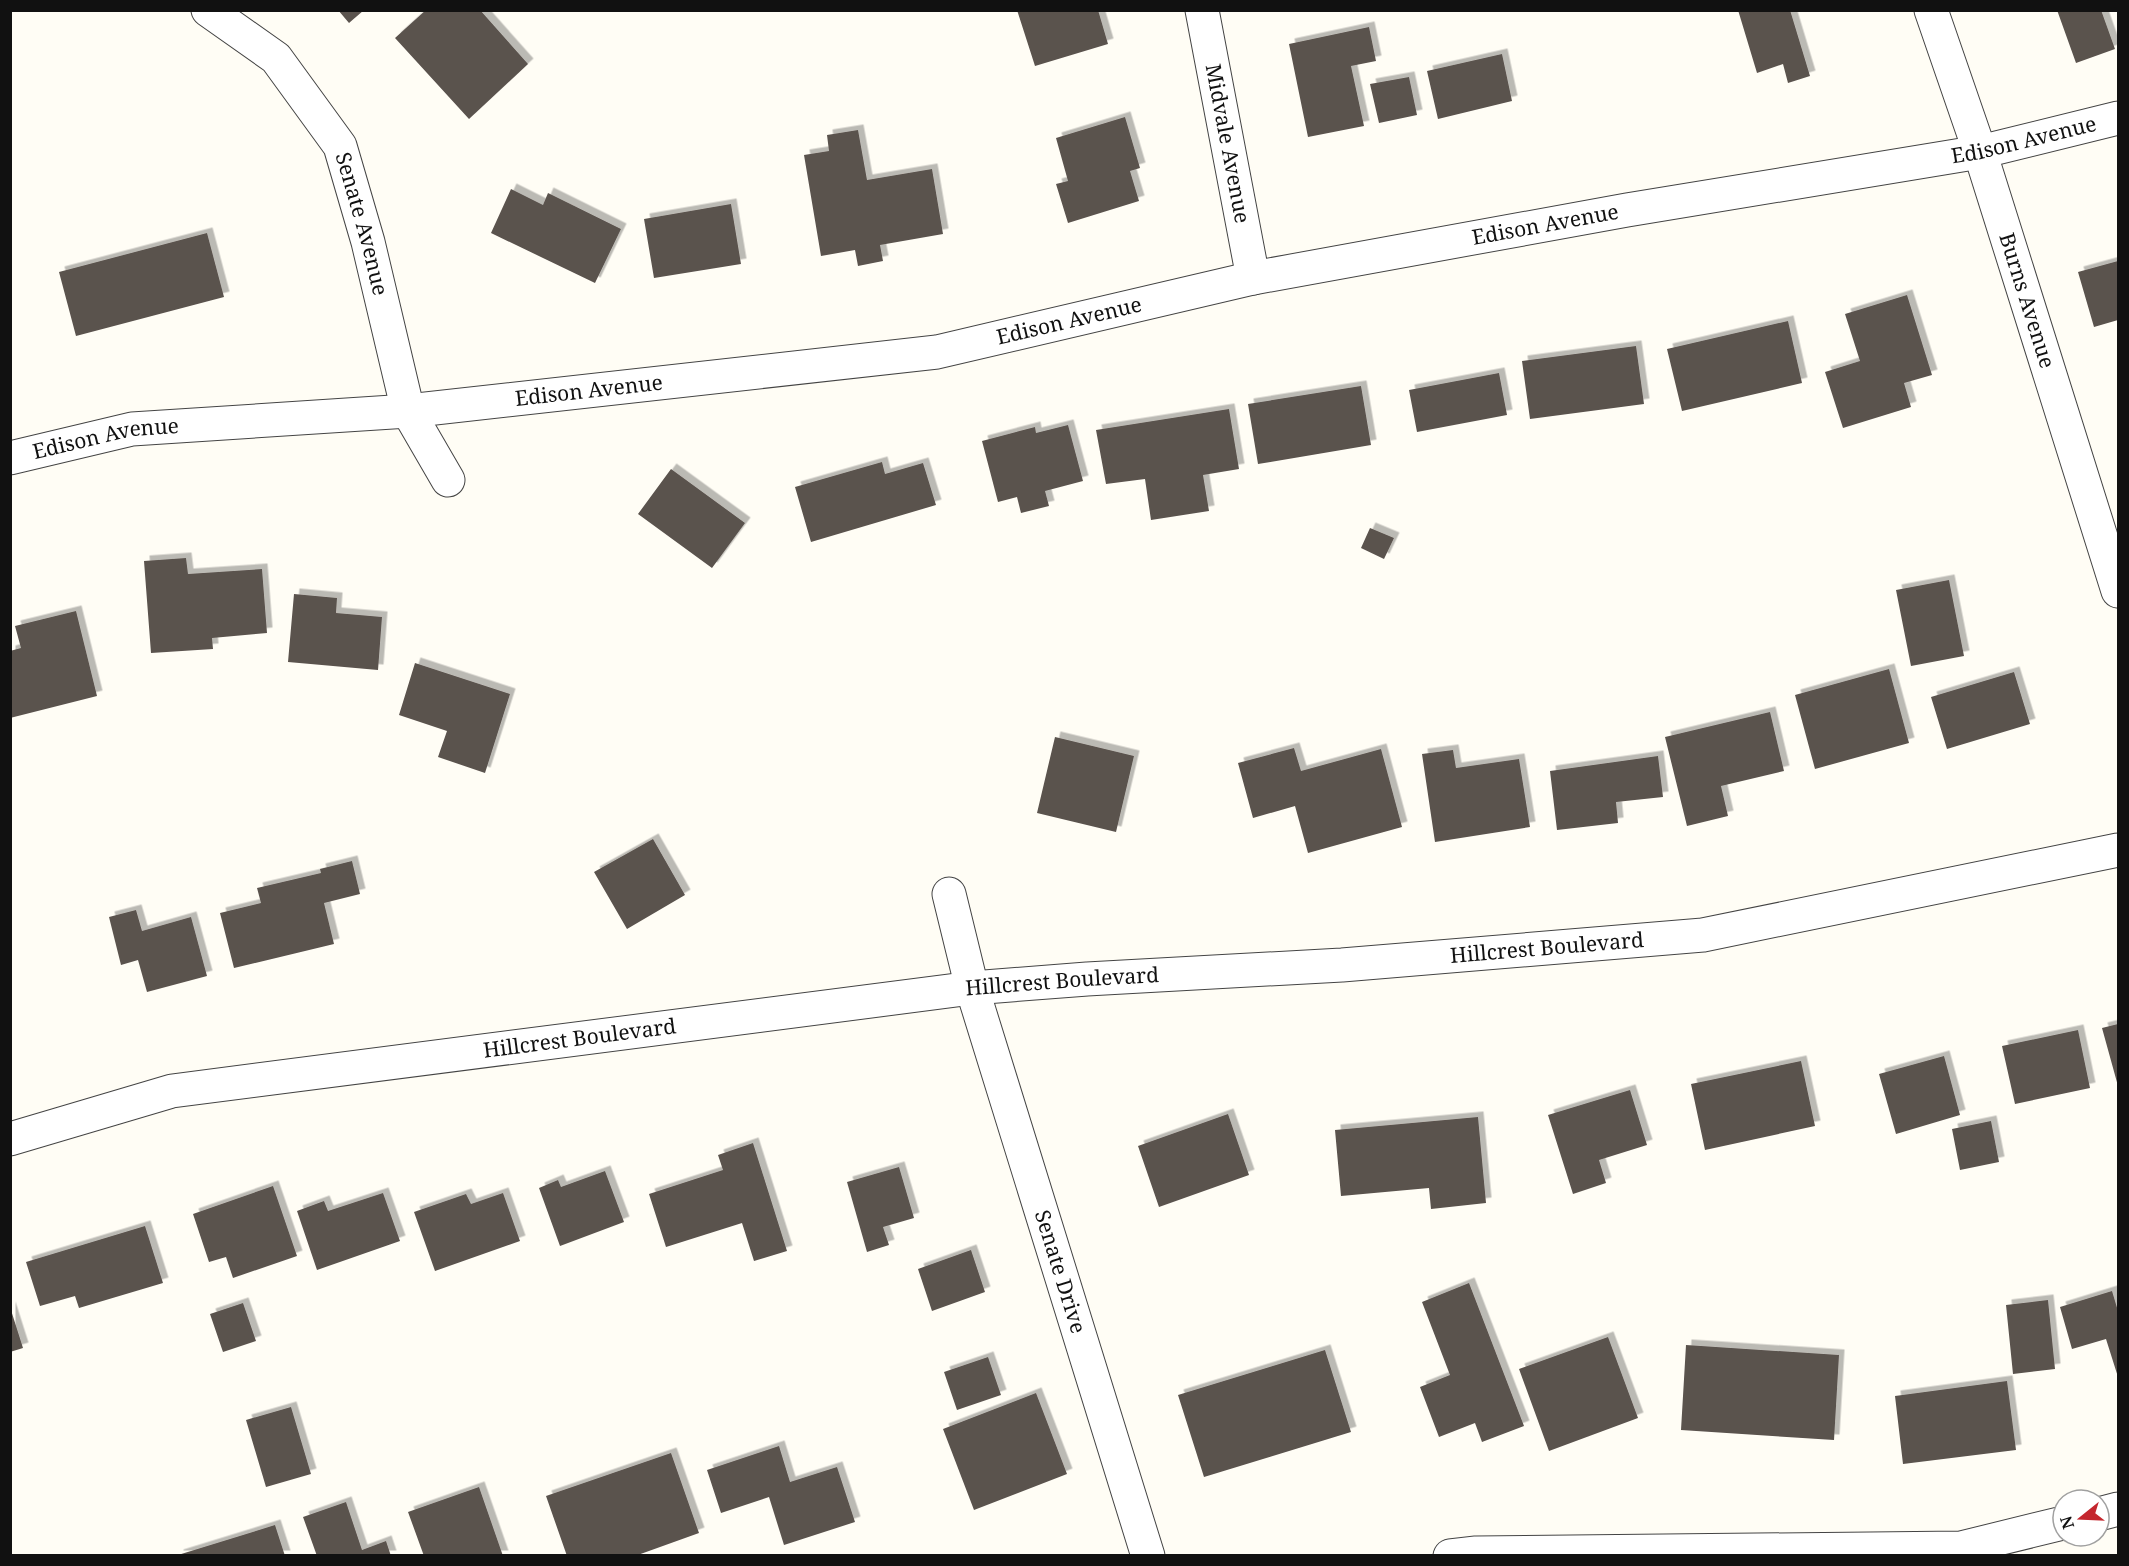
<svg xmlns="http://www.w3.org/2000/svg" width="2129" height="1566" font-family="'Noto Serif',serif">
<defs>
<filter id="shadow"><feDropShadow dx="5.5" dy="-5.5" stdDeviation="0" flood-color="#0004"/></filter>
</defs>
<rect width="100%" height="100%" fill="#fffdf5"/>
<path fill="#5a524d" filter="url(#shadow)" d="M 338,10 L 364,10 L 349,23 Z
M 426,10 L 480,10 L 528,64 L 469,119 L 395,38 Z
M 1017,10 L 1098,10 L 1108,44 L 1035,66 Z
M 1738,10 L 1790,10 L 1810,76 L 1788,83 L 1783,64 L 1757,73 Z
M 2057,10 L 2101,10 L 2115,49 L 2076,63 Z
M 1369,27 L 1376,61 L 1351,66 L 1364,126 L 1308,137 L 1289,44 Z
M 1502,54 L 1512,101 L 1438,119 L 1427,71 Z
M 1409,77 L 1417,115 L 1379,123 L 1370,84 Z
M 1125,117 L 1140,168 L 1130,171 L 1139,201 L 1068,223 L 1056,184 L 1068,181 L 1056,138 Z
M 858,130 L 867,180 L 932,169 L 943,234 L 880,245 L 883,261 L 858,266 L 855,250 L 821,256 L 804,155 L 829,151 L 827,135 Z
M 511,189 L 543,205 L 548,193 L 621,229 L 595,283 L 491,233 Z
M 731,204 L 741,264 L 654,278 L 644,219 Z
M 207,233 L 224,297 L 76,336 L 59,272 Z
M 2118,261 L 2118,320 L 2094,327 L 2078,272 Z
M 1907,295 L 1932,375 L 1904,383 L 1911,407 L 1843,428 L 1825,372 L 1860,361 L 1845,314 Z
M 1788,321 L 1802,383 L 1682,411 L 1667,349 Z
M 1636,346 L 1644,404 L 1530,419 L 1522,361 Z
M 1499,373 L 1507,415 L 1417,432 L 1409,390 Z
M 1361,386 L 1371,445 L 1258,464 L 1248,404 Z
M 1229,409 L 1239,469 L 1203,475 L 1209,511 L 1151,520 L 1145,479 L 1106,484 L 1096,430 Z
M 1068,425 L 1083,481 L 1045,491 L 1049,506 L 1021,513 L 1017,497 L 998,502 L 982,441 L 1035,427 L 1036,433 Z
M 882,462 L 885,474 L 923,463 L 936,505 L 811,542 L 795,487 Z
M 671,469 L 745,523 L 712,568 L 638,514 Z
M 1370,528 L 1394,538 L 1384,559 L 1361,548 Z
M 186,558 L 188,574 L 262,569 L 267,633 L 212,638 L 213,649 L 151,653 L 144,561 Z
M 1949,580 L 1964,656 L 1911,666 L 1896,590 Z
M 294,594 L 337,598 L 336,613 L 382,617 L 378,670 L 288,662 Z
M 76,611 L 97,696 L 10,718 L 10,651 L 21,648 L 15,626 Z
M 415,663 L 510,694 L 485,773 L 438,757 L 447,731 L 399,715 Z
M 1889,669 L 1909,743 L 1815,769 L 1795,695 Z
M 2014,672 L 2030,724 L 1947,749 L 1931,697 Z
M 1770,712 L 1784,771 L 1721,786 L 1728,816 L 1687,826 L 1665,737 Z
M 1055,737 L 1134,756 L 1116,832 L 1037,813 Z
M 1294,748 L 1301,771 L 1381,749 L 1402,827 L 1308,853 L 1295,806 L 1253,818 L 1238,763 Z
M 1453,750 L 1456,768 L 1519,759 L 1530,827 L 1435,842 L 1422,754 Z
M 1658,756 L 1663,797 L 1616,802 L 1618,823 L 1557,830 L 1550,771 Z
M 653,839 L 685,895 L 627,929 L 594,872 Z
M 352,861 L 360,894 L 324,903 L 334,944 L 234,968 L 220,913 L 261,903 L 257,888 L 321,873 L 320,869 Z
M 136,910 L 142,931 L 191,917 L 207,976 L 147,992 L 138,960 L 121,965 L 109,917 Z
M 2118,1024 L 2118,1086 L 2102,1028 Z
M 2078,1030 L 2090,1088 L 2015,1104 L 2002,1046 Z
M 1944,1056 L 1960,1115 L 1896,1134 L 1879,1074 Z
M 1801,1061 L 1815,1126 L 1705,1150 L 1691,1084 Z
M 1630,1090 L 1647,1145 L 1599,1160 L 1606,1183 L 1573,1194 L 1548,1115 Z
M 1228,1114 L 1249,1175 L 1159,1207 L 1138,1146 Z
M 1478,1117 L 1486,1203 L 1431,1209 L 1429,1188 L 1341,1196 L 1335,1130 Z
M 1991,1121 L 1999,1162 L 1960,1170 L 1952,1129 Z
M 753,1143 L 787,1251 L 754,1261 L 742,1223 L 666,1247 L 649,1194 L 723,1170 L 718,1155 Z
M 899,1167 L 914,1218 L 883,1227 L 889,1245 L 867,1252 L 847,1182 Z
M 605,1171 L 624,1222 L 560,1246 L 539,1188 L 558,1180 L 561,1187 Z
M 273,1186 L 297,1256 L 233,1278 L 226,1257 L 209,1262 L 193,1214 Z
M 383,1193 L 400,1241 L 317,1270 L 297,1211 L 324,1201 L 328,1211 Z
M 503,1193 L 520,1241 L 435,1271 L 414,1212 L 466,1194 L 471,1204 Z
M 145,1226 L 163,1283 L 79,1308 L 75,1296 L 40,1306 L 26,1262 Z
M 971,1250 L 985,1292 L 932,1311 L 918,1269 Z
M 1469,1283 L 1524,1426 L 1482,1442 L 1475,1423 L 1439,1437 L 1420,1387 L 1450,1375 L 1422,1302 Z
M 2112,1291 L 2118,1311 L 2118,1377 L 2106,1339 L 2072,1349 L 2060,1307 Z
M 2048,1300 L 2055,1369 L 2013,1374 L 2006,1305 Z
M 243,1303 L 256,1341 L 223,1352 L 210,1314 Z
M 10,1307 L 23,1348 L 10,1352 Z
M 1608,1337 L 1638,1418 L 1549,1451 L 1519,1369 Z
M 1686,1345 L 1839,1355 L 1834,1440 L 1681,1430 Z
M 1325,1350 L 1351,1432 L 1204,1477 L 1178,1395 Z
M 988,1357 L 1001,1395 L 957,1410 L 944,1372 Z
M 2007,1381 L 2016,1450 L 1903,1464 L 1895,1396 Z
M 1036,1393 L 1067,1474 L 974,1510 L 943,1429 Z
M 291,1407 L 311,1474 L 266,1487 L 246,1420 Z
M 779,1446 L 790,1482 L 837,1467 L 855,1522 L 784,1545 L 769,1497 L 721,1513 L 707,1470 Z
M 671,1453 L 699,1533 L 635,1556 L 567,1556 L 546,1496 Z
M 479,1487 L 503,1556 L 424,1556 L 408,1512 Z
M 346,1502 L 362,1550 L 386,1541 L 391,1556 L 317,1556 L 303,1517 Z
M 275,1525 L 285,1556 L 178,1556 L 178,1555 Z"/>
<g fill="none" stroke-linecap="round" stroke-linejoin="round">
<g stroke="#444" stroke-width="35">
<g id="street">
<path id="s1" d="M 208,10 L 276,58 L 340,146 L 368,242 L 408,411 L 448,480"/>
<path id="s2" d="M 1202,10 L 1253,278"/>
<path id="s3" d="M 1931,10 L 1980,152 L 2118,591"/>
<path id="s4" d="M 10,458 L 132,429 L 408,411 L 937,352 L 1253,278 L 1627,210 L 1980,152 L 2118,118"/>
<path id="s5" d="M 949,894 L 972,988 L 1148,1556"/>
<path id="s6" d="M 10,1139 L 172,1091 L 972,988 L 1087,979 L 1342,965 L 1703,935 L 2118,850"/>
<path d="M 2099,1514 L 2118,1509"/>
<path d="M 1450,1556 L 1476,1553 L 1961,1548 L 2063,1523"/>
</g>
</g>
<use href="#street" stroke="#fff" stroke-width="33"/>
</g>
<g text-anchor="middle" stroke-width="6" stroke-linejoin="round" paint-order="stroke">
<g font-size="21" fill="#111" stroke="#fff">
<text dy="7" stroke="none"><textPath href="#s4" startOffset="2042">Edison Avenue</textPath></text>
<text dy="7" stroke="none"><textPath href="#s2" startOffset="136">Midvale Avenue</textPath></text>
<text dy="7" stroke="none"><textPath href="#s1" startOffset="273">Senate Avenue</textPath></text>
<text dy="7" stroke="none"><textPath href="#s4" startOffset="1556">Edison Avenue</textPath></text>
<text dy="7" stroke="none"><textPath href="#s3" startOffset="306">Burns Avenue</textPath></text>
<text dy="7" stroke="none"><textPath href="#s4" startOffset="1070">Edison Avenue</textPath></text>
<text dy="7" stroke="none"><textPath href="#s4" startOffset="584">Edison Avenue</textPath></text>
<text dy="7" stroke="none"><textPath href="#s4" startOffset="98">Edison Avenue</textPath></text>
<text dy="7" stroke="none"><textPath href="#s6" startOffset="1552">Hillcrest Boulevard</textPath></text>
<text dy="7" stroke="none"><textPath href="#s6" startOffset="1066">Hillcrest Boulevard</textPath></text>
<text dy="7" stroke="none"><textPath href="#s6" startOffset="580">Hillcrest Boulevard</textPath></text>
<text dy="7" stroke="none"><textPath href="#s5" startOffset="394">Senate Drive</textPath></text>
</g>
</g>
<rect width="2129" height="1566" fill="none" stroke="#111111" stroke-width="24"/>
<g transform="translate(2081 1518) rotate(252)"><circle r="28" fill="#ffffff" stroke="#a0a0a0" stroke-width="1.5"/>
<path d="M0-4.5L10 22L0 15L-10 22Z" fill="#c4262e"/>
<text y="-9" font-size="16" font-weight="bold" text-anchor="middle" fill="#111111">N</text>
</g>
</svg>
